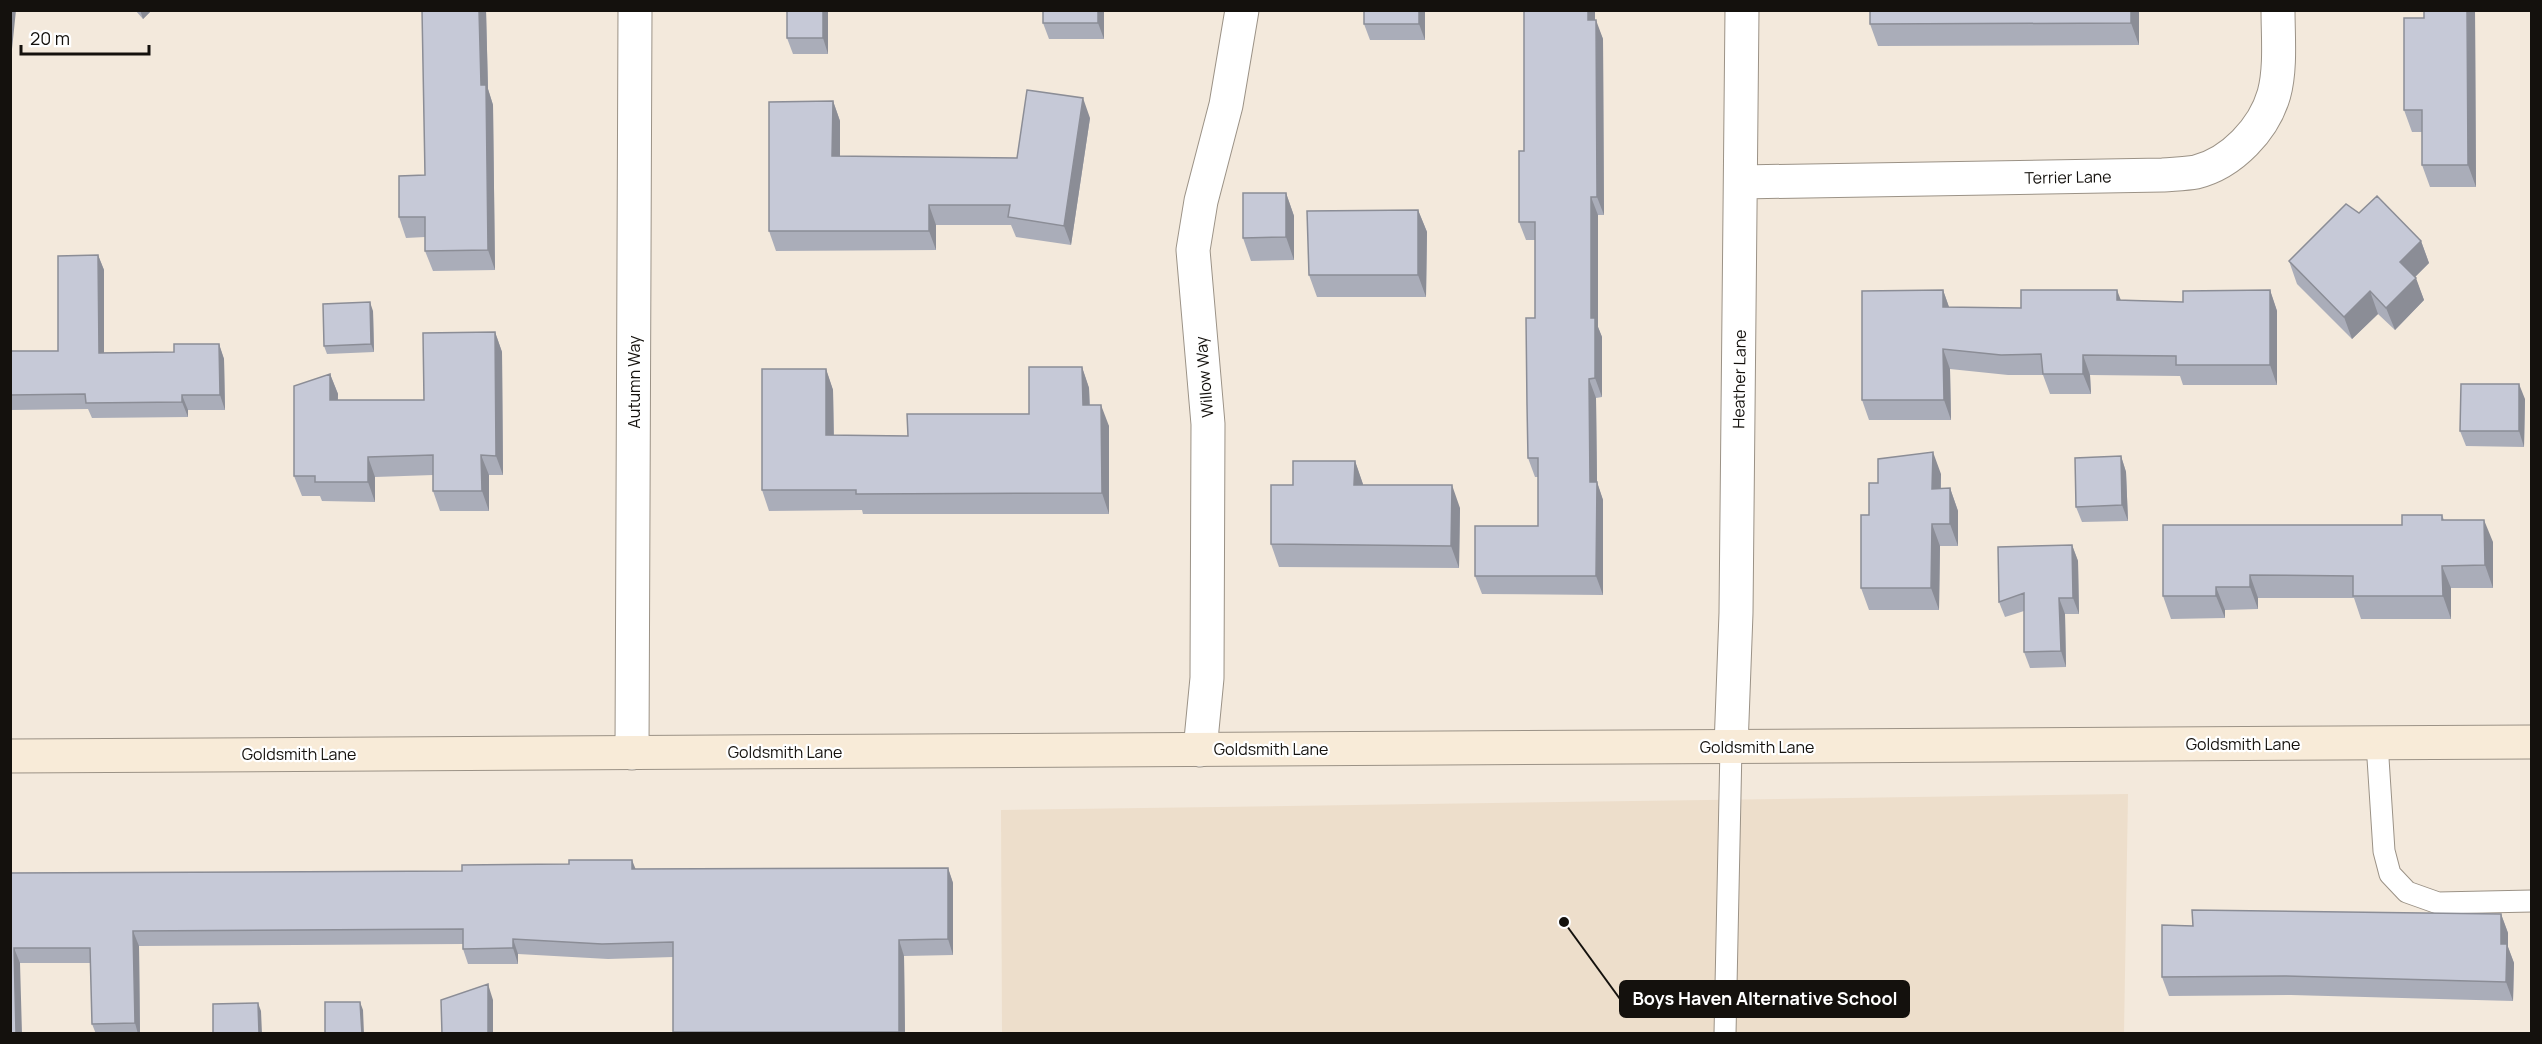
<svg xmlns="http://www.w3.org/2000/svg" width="2542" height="1044" font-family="Manrope,sans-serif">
<rect width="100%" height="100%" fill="#f3e9dc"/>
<path fill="#eddecb" d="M 2128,794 L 2124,1033 L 1002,1033 L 1001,810 Z"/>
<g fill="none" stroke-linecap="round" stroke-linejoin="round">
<g stroke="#9b9286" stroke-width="23">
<path id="lane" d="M 2377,743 L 2384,851 L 2390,874 L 2407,892 L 2438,903 L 2532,901
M 1725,1034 L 1731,747"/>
</g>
<g stroke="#9b9286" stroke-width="35">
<path id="street" d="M 1742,182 L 2163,175 C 2174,174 2185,174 2196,172 C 2232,163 2264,129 2274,94 C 2281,68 2278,36 2278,10
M 1731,747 L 1736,613 L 1742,10
M 1200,750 L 1207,678 L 1208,424 L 1193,250 L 1201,201 L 1226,105 L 1242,10
M 632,753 L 635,10"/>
</g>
<g stroke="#9b9286" stroke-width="35">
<path id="secondary" d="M 10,756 L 2532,742"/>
</g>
<use href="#lane" stroke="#fff" stroke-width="21"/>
<use href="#street" stroke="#fff" stroke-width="33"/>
<use href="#secondary" stroke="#f8ebd8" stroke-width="33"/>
</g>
<path fill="#aaadb9" d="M 135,10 L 152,10 L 143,19 Z
M 422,10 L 486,10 L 488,89 L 493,105 L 495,270 L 433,271 L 425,251 L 425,237 L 406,238 L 399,217 L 425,175 Z
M 828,10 L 828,54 L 793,54 L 787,38 Z
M 1104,10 L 1104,39 L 1049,39 L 1043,23 Z
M 1364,10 L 1425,10 L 1425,40 L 1370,40 L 1364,24 Z
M 1524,10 L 1595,10 L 1595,20 L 1603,39 L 1604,215 L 1598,215 L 1598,327 L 1602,337 L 1602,397 L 1596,398 L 1597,482 L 1603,500 L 1603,595 L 1482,594 L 1475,576 L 1538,526 L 1538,477 L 1535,477 L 1528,458 L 1535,318 L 1535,240 L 1526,240 L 1519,222 L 1524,151 Z
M 1870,10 L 2139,10 L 2139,45 L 1878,46 L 1870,24 Z
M 2424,10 L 2475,10 L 2476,187 L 2430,187 L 2422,165 L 2422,132 L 2412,132 L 2404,110 L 2424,18 Z
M 833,101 L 840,121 L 840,156 L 1017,158 L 1090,118 L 1071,245 L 1016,237 L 1011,225 L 936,225 L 936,250 L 776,251 L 769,231 Z
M 1286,193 L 1294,216 L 1294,260 L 1251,261 L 1243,238 Z
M 1418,210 L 1427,232 L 1426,297 L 1317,297 L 1309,275 Z
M 2359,213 L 2421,241 L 2429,263 L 2415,277 L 2424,300 L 2395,330 L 2378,314 L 2352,339 L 2297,284 L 2289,261 Z
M 98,255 L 104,270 L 104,353 L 174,352 L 219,344 L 224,359 L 225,410 L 188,410 L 188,417 L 92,418 L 88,409 L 10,410 L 10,351 L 58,351 Z
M 1943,290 L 1949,307 L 2021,308 L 2121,300 L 2183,302 L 2270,290 L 2277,311 L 2277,385 L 2183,385 L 2180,376 L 2090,375 L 2091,394 L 2050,394 L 2043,375 L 2008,375 L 1950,369 L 1951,420 L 1869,420 L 1862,400 Z
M 373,311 L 374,352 L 327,354 L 324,346 Z
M 495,332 L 502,352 L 503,475 L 489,475 L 489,511 L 440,511 L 433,491 L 433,475 L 375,477 L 375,502 L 322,501 L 320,496 L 302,496 L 294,476 L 330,374 L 338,394 L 338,400 L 424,400 Z
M 1082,367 L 1089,388 L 1090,405 L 1109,426 L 1109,514 L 863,514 L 862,510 L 769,511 L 762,490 L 826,369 L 833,390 L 834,435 L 908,436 L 1029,414 Z
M 2525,399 L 2524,447 L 2466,446 L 2460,431 Z
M 2121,456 L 2126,472 L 2128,521 L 2082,522 L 2076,507 Z
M 1355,461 L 1363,485 L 1460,508 L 1459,568 L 1279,567 L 1271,544 L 1293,485 Z
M 1941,474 L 1941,489 L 1950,488 L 1958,511 L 1958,546 L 1940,546 L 1939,610 L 1869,610 L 1861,588 L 1869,515 L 1878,483 Z
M 2442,515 L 2444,520 L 2493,542 L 2493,588 L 2451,588 L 2451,619 L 2361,619 L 2354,598 L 2258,598 L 2258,609 L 2225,610 L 2225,618 L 2171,619 L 2163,596 L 2402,525 Z
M 2072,545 L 2078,561 L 2079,614 L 2065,614 L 2066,667 L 2030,668 L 2024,652 L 2024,611 L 2005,617 L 1999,602 Z
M 948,868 L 953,883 L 953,955 L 904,956 L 905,1034 L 673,1034 L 673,957 L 608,959 L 518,954 L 518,964 L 468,964 L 463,949 L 463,944 L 139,946 L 140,1034 L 96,1034 L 92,1024 L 91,963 L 20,963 L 10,1034 L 10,873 L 462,871 L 636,869 Z
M 2501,914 L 2508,933 L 2508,947 L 2514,963 L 2513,1001 L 2291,995 L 2169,996 L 2162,977 L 2193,926 Z"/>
<path fill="#8b8d96" d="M 10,10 L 16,10 L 12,49 L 10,46 Z
M 140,10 L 152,10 L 143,19 Z
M 479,10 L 486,10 L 488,89 L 493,105 L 495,270 L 488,250 L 481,85 Z
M 823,10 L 828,10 L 828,54 L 823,38 Z
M 1098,10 L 1104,10 L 1104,39 L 1098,23 Z
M 1419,10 L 1425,10 L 1425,40 L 1419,24 Z
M 1588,10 L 1595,10 L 1595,39 L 1588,20 Z
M 2131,10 L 2139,10 L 2139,45 L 2131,23 Z
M 2467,10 L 2475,10 L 2476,187 L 2468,165 Z
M 1596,20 L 1603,39 L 1604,215 L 1597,197 Z
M 1083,98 L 1090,118 L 1071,245 L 1064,226 Z
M 833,101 L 840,121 L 840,175 L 832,156 Z
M 1286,193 L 1294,216 L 1294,260 L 1286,237 Z
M 1591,197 L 1598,215 L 1598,327 L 1602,337 L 1602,397 L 1595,378 L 1591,318 Z
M 929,205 L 936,225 L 936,250 L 929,231 Z
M 1418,210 L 1427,232 L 1426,297 L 1418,275 Z
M 2421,241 L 2429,263 L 2408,284 L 2400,262 Z
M 98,255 L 104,270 L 104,368 L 99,353 Z
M 2416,278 L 2424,300 L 2395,330 L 2386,308 Z
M 1943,290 L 1950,310 L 1943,307 Z
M 2117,290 L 2125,311 L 2117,300 Z
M 2270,290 L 2277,311 L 2277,385 L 2270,365 Z
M 2370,291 L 2378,314 L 2352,339 L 2344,317 Z
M 370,302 L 373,311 L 374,352 L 371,344 Z
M 495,332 L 502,352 L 503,475 L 496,456 Z
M 219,344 L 224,359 L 225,410 L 220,395 Z
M 1943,349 L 1950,369 L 1951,420 L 1944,400 Z
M 2083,355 L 2090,375 L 2091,394 L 2083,374 Z
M 1082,367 L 1089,388 L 1090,426 L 1083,405 Z
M 826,369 L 833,390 L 834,456 L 826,435 Z
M 330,374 L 338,394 L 337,419 L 330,400 Z
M 1589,379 L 1596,398 L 1597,482 L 1603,500 L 1603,595 L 1596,576 L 1590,482 Z
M 2519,384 L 2525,399 L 2524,447 L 2519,431 Z
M 182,395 L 188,410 L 188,417 L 182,402 Z
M 1101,405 L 1109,426 L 1109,514 L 1102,493 Z
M 1933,452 L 1941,474 L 1940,511 L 1932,489 Z
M 481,455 L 489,475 L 489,511 L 482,491 Z
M 2121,456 L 2126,472 L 2128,521 L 2122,505 Z
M 368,457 L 375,477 L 375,502 L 368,482 Z
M 1355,461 L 1363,484 L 1362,508 L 1354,485 Z
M 1452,485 L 1460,508 L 1459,568 L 1451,546 Z
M 1950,488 L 1958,511 L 1958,546 L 1950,524 Z
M 2484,520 L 2493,542 L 2493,588 L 2485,565 Z
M 1932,524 L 1940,546 L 1939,610 L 1931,588 Z
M 2072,545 L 2078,561 L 2079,614 L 2073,598 Z
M 2442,566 L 2451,588 L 2451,619 L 2443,596 Z
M 2250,575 L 2258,598 L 2258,609 L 2250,587 Z
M 2216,587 L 2225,610 L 2225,618 L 2216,596 Z
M 2059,598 L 2065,614 L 2066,667 L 2061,651 Z
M 632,860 L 638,875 L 632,869 Z
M 948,868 L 953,883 L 953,955 L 948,939 Z
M 2501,914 L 2508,933 L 2508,947 L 2514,963 L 2513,1001 L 2506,982 L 2501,944 Z
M 133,931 L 139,946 L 140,1034 L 138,1034 L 135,1023 Z
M 513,939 L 518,954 L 518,964 L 513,948 Z
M 899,940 L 904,956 L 905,1034 L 900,1034 L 899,1032 Z
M 14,948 L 20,963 L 22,1034 L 16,1034 Z
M 488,984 L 493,1000 L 493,1034 L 488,1034 Z
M 360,1002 L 363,1010 L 364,1034 L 362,1034 Z
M 258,1003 L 261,1011 L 262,1034 L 259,1034 Z"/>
<path fill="#c6c9d7" stroke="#8b8d96" stroke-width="1.5" d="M 422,10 L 479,10 L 481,85 L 486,85 L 488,250 L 425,251 L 425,217 L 399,217 L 399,176 L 425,175 Z
M 787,10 L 823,10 L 823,38 L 787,38 Z
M 1043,10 L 1098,10 L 1098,23 L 1043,23 Z
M 1364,10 L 1419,10 L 1419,24 L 1364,24 Z
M 1524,10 L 1588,10 L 1588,20 L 1596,20 L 1597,197 L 1591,197 L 1591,318 L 1595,318 L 1595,378 L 1589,379 L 1590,482 L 1597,482 L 1596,576 L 1475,576 L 1475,526 L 1538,526 L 1538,458 L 1528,458 L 1527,405 L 1526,318 L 1535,318 L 1535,222 L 1519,222 L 1519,151 L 1524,151 Z
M 1870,10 L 2131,10 L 2131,23 L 1870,24 Z
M 2424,10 L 2467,10 L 2468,165 L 2422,165 L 2422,110 L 2404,110 L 2404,18 L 2424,18 Z
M 1027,90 L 1083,98 L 1064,226 L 1008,217 L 1010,205 L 929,205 L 929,231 L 769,231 L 769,102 L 833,101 L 832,156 L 1017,158 Z
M 1243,193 L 1286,193 L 1286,237 L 1243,238 Z
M 2377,196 L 2421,241 L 2400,262 L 2416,278 L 2386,308 L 2370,291 L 2344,317 L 2289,261 L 2346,204 L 2359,213 Z
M 1418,210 L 1418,275 L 1309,275 L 1307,211 Z
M 98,255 L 99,353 L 174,352 L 174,344 L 219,344 L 220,395 L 182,395 L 182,402 L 86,403 L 85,394 L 10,395 L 10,351 L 58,351 L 58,256 Z
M 1943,290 L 1943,307 L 2021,308 L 2021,290 L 2117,290 L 2117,300 L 2183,302 L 2183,291 L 2270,290 L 2270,365 L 2176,365 L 2176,356 L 2083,355 L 2083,374 L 2043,374 L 2041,354 L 2001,355 L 1943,349 L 1944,400 L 1862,400 L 1862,291 Z
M 370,302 L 371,344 L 324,346 L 323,304 Z
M 495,332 L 496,456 L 481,455 L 482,491 L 433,491 L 433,455 L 368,457 L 368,482 L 315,482 L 315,476 L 294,476 L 294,386 L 330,374 L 330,400 L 424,400 L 423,333 Z
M 1029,367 L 1082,367 L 1083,405 L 1101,405 L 1102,493 L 856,494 L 856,490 L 762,490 L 762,369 L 826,369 L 826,435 L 908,436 L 907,414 L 1029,414 Z
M 2461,384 L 2519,384 L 2519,431 L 2460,431 Z
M 1933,452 L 1932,489 L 1950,488 L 1950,524 L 1932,524 L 1931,588 L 1861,588 L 1861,515 L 1869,515 L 1869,483 L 1878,483 L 1878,459 Z
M 2121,456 L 2122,505 L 2076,507 L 2075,458 Z
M 1293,461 L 1355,461 L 1354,485 L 1452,485 L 1451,546 L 1271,544 L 1271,485 L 1293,485 Z
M 2402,515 L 2442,515 L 2442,520 L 2484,520 L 2485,565 L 2442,566 L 2443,596 L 2353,596 L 2353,576 L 2250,575 L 2250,587 L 2216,587 L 2216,596 L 2163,596 L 2163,525 L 2402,525 Z
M 2072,545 L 2073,598 L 2059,598 L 2061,651 L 2024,652 L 2024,593 L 1999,602 L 1998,547 Z
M 569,860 L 632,860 L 632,869 L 948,868 L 948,939 L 899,940 L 899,1032 L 673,1032 L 673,942 L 602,944 L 513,939 L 513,948 L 463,949 L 463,929 L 133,931 L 135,1023 L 92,1024 L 90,948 L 14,948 L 16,1034 L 10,1034 L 10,873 L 462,871 L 462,865 L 569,864 Z
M 2192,910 L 2501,914 L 2501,944 L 2507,944 L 2506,982 L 2284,976 L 2162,977 L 2162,925 L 2193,926 Z
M 488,984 L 488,1034 L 442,1034 L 441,1000 Z
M 325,1002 L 360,1002 L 362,1034 L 325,1034 Z
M 258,1003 L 259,1034 L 213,1034 L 213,1004 Z"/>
<g text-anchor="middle" stroke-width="4.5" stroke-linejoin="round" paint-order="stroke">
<g font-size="16" fill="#14110d" stroke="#fff">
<text transform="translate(2068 177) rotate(-1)" y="6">Terrier Lane</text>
<text transform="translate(1204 377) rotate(-95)" y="6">Willow Way</text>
<text transform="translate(1739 379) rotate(-89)" y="6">Heather Lane</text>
<text transform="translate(634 382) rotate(-90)" y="6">Autumn Way</text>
<text x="2243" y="750">Goldsmith Lane</text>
<text x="1757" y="753">Goldsmith Lane</text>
<text x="1271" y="755">Goldsmith Lane</text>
<text x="785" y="758">Goldsmith Lane</text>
<text x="299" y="760">Goldsmith Lane</text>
</g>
</g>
<path fill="none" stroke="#14110d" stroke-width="2" d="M1564 922L1620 999"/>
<circle fill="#14110d" stroke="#fff" stroke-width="2" cx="1564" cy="922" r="6"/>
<rect fill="#14110d" stroke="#14110d" stroke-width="2" x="1620" y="981" width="289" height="36" rx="6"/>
<g font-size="18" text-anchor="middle" font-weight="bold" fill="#fff">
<text x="1765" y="1005">Boys Haven Alternative School</text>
</g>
<rect width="2542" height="1044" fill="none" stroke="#14110d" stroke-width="24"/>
<path d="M21 45v9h128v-9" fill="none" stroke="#14110d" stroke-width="3"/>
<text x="30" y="45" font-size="18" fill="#14110d" stroke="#ffffff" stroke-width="4.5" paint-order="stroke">20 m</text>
</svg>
